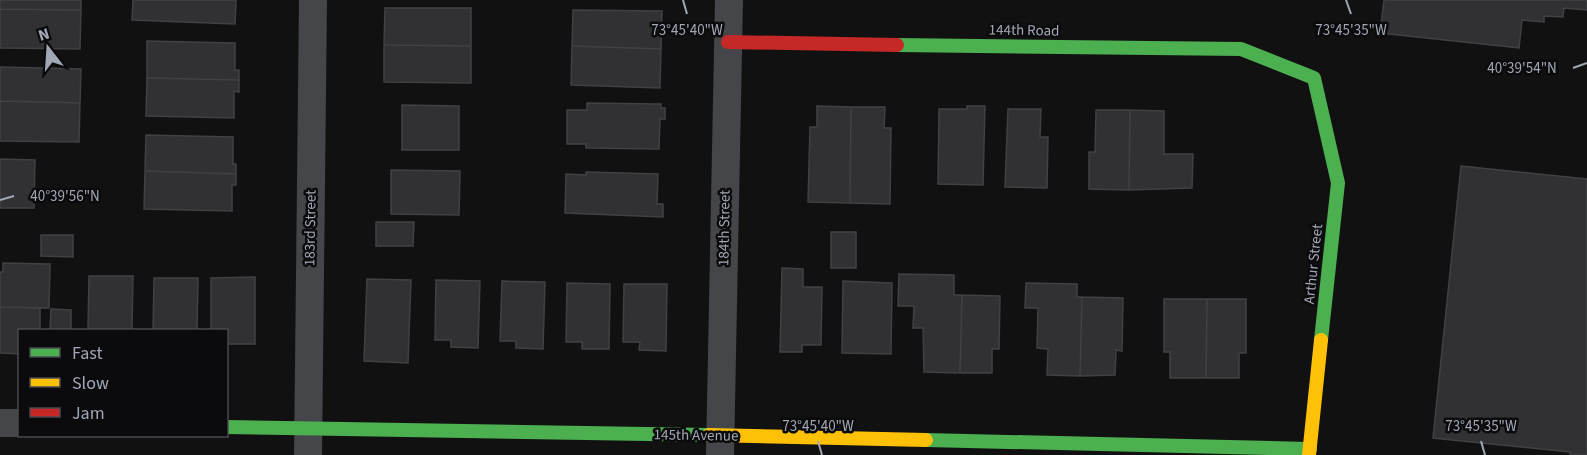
<svg xmlns="http://www.w3.org/2000/svg" width="1587" height="455" font-family="'Source Sans 3',sans-serif">
<rect width="100%" height="100%" fill="#111"/>
<path fill="#313133" stroke="#404145" stroke-width="1.5" d="M 0,0 L 81,0 L 81,10 L 0,9 Z
M 133,0 L 236,0 L 235,24 L 132,20 Z
M 1384,0 L 1587,0 L 1587,10 L 1564,8 L 1563,17 L 1544,16 L 1544,22 L 1522,20 L 1519,48 L 1380,33 Z
M 385,8 L 471,8 L 471,46 L 384,45 Z
M 0,9 L 81,10 L 80,49 L 0,48 Z
M 573,10 L 662,11 L 661,49 L 572,46 Z
M 147,41 L 235,43 L 235,70 L 239,70 L 239,80 L 147,78 Z
M 384,45 L 471,46 L 471,83 L 384,82 Z
M 572,46 L 661,49 L 660,88 L 571,85 Z
M 0,67 L 81,69 L 80,103 L 0,101 Z
M 147,78 L 239,80 L 239,92 L 234,91 L 234,118 L 146,116 Z
M 0,101 L 80,103 L 79,142 L 0,141 Z
M 587,103 L 661,104 L 661,108 L 665,108 L 665,119 L 660,119 L 659,149 L 586,148 L 586,144 L 567,144 L 567,110 L 587,110 Z
M 402,105 L 459,106 L 459,150 L 402,150 Z
M 817,106 L 851,107 L 850,203 L 808,202 L 810,127 L 817,127 Z
M 967,106 L 985,106 L 983,185 L 938,184 L 939,109 L 967,109 Z
M 851,107 L 885,107 L 884,128 L 891,128 L 890,204 L 850,203 Z
M 1008,109 L 1041,109 L 1040,137 L 1048,137 L 1047,188 L 1005,187 Z
M 1096,110 L 1130,110 L 1129,190 L 1089,189 L 1089,152 L 1095,152 Z
M 1130,110 L 1164,111 L 1164,154 L 1193,154 L 1192,188 L 1129,190 Z
M 146,135 L 233,137 L 233,164 L 236,164 L 236,174 L 145,171 Z
M 0,159 L 35,160 L 34,208 L 0,208 Z
M 1461,166 L 1587,179 L 1587,455 L 1570,455 L 1570,452 L 1433,438 Z
M 391,170 L 460,171 L 459,215 L 391,214 Z
M 145,171 L 236,174 L 236,185 L 232,185 L 232,211 L 144,209 Z
M 586,172 L 658,174 L 657,204 L 663,204 L 663,217 L 565,213 L 566,174 L 586,175 Z
M 376,222 L 414,222 L 413,246 L 376,246 Z
M 831,232 L 856,232 L 856,268 L 831,268 Z
M 41,235 L 73,235 L 73,257 L 41,256 Z
M 3,263 L 50,264 L 49,308 L 0,307 L 0,272 L 3,272 Z
M 782,268 L 803,269 L 803,287 L 822,287 L 821,345 L 802,345 L 802,352 L 780,352 Z
M 899,274 L 954,275 L 954,295 L 962,295 L 960,373 L 924,372 L 923,328 L 913,328 L 914,306 L 898,306 Z
M 89,276 L 133,276 L 132,330 L 88,330 Z
M 255,277 L 255,344 L 226,344 L 226,330 L 211,330 L 211,278 Z
M 154,278 L 198,278 L 197,330 L 153,330 Z
M 367,279 L 411,280 L 408,363 L 364,361 Z
M 436,280 L 480,281 L 478,348 L 451,347 L 451,340 L 435,340 Z
M 502,281 L 545,282 L 543,349 L 516,348 L 516,341 L 500,341 Z
M 843,281 L 892,283 L 891,354 L 842,353 Z
M 567,283 L 610,284 L 609,349 L 582,349 L 582,342 L 566,342 Z
M 1026,283 L 1077,284 L 1077,297 L 1082,297 L 1080,376 L 1047,375 L 1048,349 L 1037,348 L 1038,308 L 1025,308 Z
M 624,284 L 667,284 L 666,351 L 639,350 L 640,342 L 623,342 Z
M 962,295 L 1000,296 L 999,349 L 992,349 L 992,373 L 960,373 Z
M 1082,297 L 1123,298 L 1122,351 L 1116,350 L 1115,375 L 1080,376 Z
M 1164,299 L 1207,299 L 1206,378 L 1170,378 L 1170,352 L 1164,352 Z
M 1207,299 L 1246,299 L 1246,353 L 1239,353 L 1239,378 L 1206,378 Z
M 0,307 L 40,308 L 40,330 L 20,330 L 20,354 L 0,353 Z
M 51,309 L 71,310 L 71,330 L 50,330 Z"/>
<g fill="none" stroke-linecap="round" stroke-linejoin="round">
<path stroke="#45464a" stroke-width="28" d="M 0,423 L 20,423
M 308,455 L 313,0
M 720,455 L 729,0"/>
<path stroke="#4caf50" stroke-width="14" d="M 897,45 L 1241,49 L 1314,78 L 1338,183 L 1321,340
M 226,427 L 709,435
M 926,440 L 1310,449"/>
<path stroke="#ffc107" stroke-width="14" d="M 709,435 L 926,440
M 1309,455 L 1321,340"/>
<path stroke="#c62828" stroke-width="14" d="M 728,42 L 897,45"/>
</g>
<path fill="none" stroke="#a1a7b3" stroke-width="2" d="M 683,0 L 687,14M 1346,0 L 1351,14M 1573,68 L 1587,63M 0,200 L 14,196M 818,441 L 822,455M 1481,441 L 1485,455"/>
<g text-anchor="middle" stroke-width="5" stroke-linejoin="round" paint-order="stroke">
<g font-size="15" fill="#a1a7b3" stroke="#0b0b0d">
<text transform="translate(1024 30) rotate(1)" y="5">144th Road</text>
<text transform="translate(310 228) rotate(-89)" y="5">183rd Street</text>
<text transform="translate(724 228) rotate(-89)" y="5">184th Street</text>
<text transform="translate(1313 264) rotate(-84)" y="5">Arthur Street</text>
<text transform="translate(696 435) rotate(1)" y="5">145th Avenue</text>
</g>
</g>
<g font-size="15" text-anchor="middle" fill="#a1a7b3" stroke="#0b0b0d" stroke-width="5" stroke-linejoin="round" paint-order="stroke">
<text x="687" y="35">73°45'40"W</text>
<text x="1351" y="35">73°45'35"W</text>
<text x="1522" y="73">40°39'54"N</text>
<text x="65" y="201">40°39'56"N</text>
<text x="818" y="431">73°45'40"W</text>
<text x="1481" y="431">73°45'35"W</text>
</g>
<rect x="18" y="329" width="210" height="108" fill="#0b0b0d" stroke="#47494f" stroke-width="1.5"/>
<rect x="30" y="348" width="30" height="9" fill="#4caf50" stroke="#47494f" stroke-width="1.5"/>
<text x="72" y="359" font-size="18" fill="#a1a7b3">Fast</text>
<rect x="30" y="378" width="30" height="9" fill="#ffc107" stroke="#47494f" stroke-width="1.5"/>
<text x="72" y="389" font-size="18" fill="#a1a7b3">Slow</text>
<rect x="30" y="408" width="30" height="9" fill="#c62828" stroke="#47494f" stroke-width="1.5"/>
<text x="72" y="419" font-size="18" fill="#a1a7b3">Jam</text>
<g transform="translate(48 48) rotate(343)" stroke="#0b0b0d" stroke-width="4.5" paint-order="stroke">
<path d="M0-4.5L10 22L0 15L-10 22Z" fill="#a1a7b3"/>
<text y="-9" font-size="16" font-weight="bold" text-anchor="middle" fill="#a1a7b3">N</text>
</g>
</svg>
